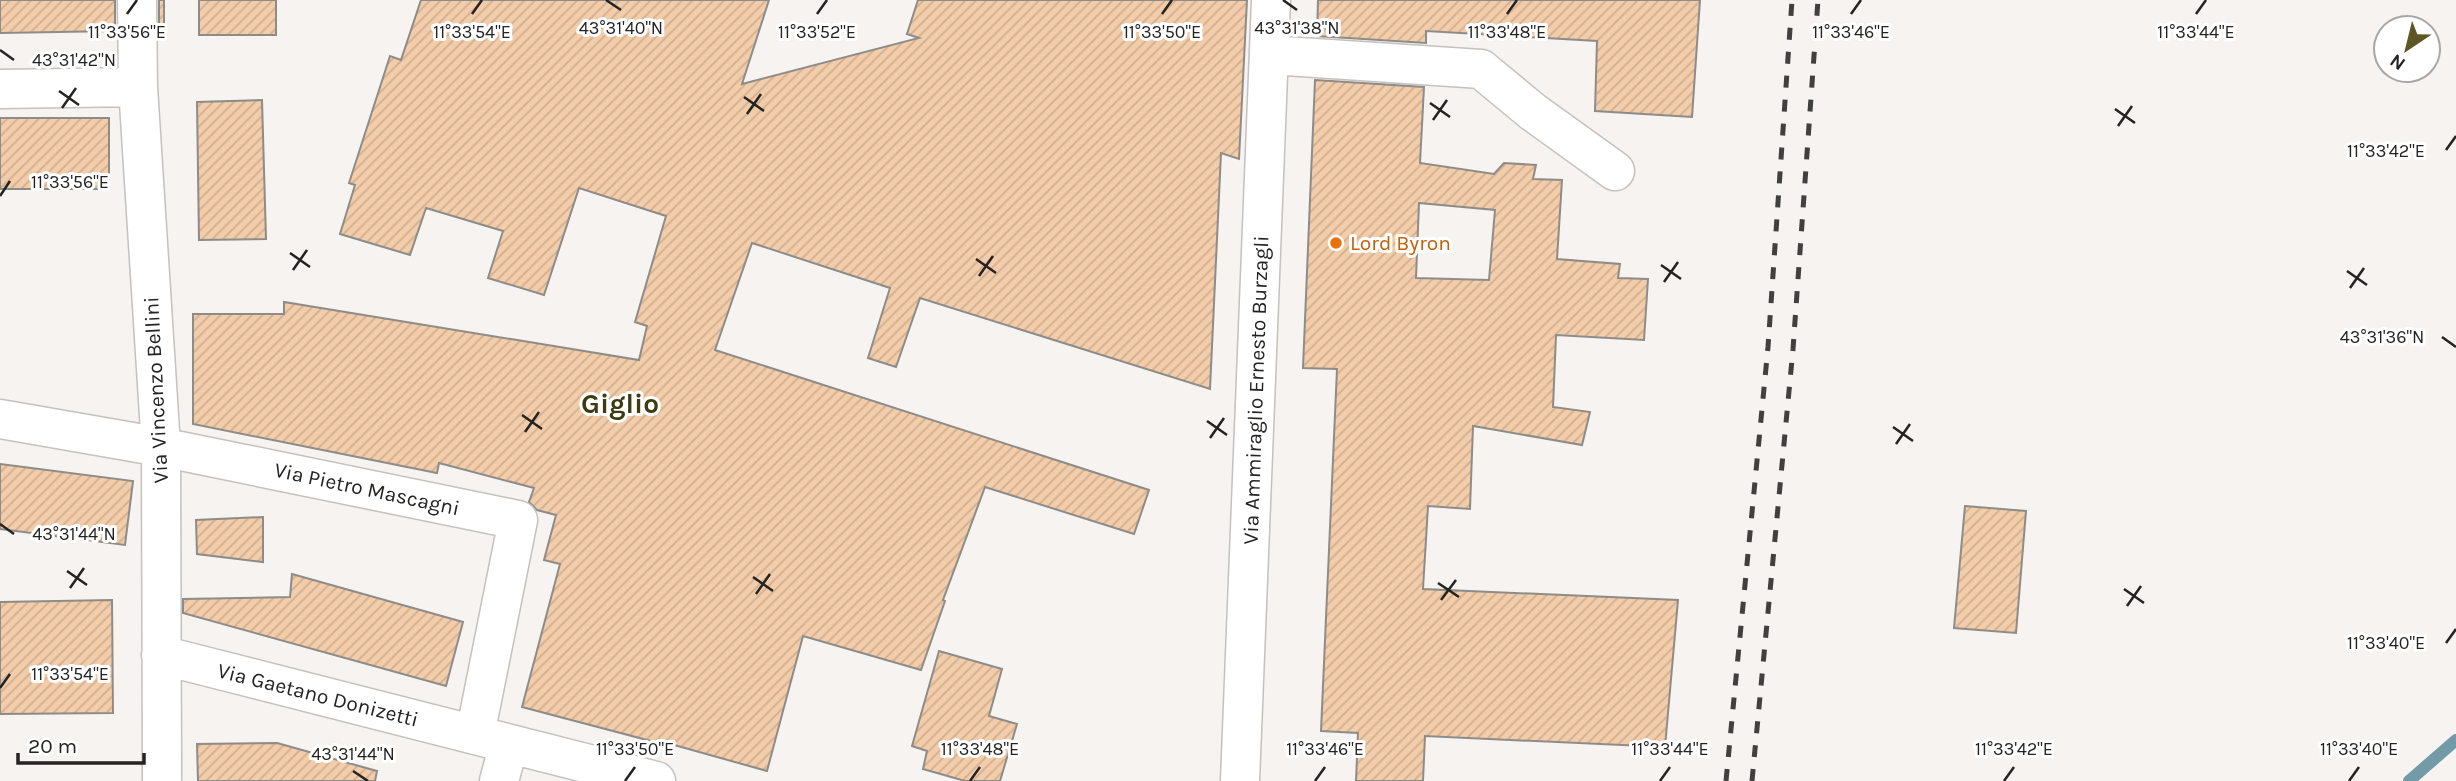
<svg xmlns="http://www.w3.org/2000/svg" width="2456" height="781" font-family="Karla,sans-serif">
<defs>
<pattern id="building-hatch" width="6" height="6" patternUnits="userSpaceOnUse" patternTransform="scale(1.75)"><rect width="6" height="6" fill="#f3cca9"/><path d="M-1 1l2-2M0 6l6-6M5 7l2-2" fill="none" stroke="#d0af91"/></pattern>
</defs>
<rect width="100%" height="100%" fill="#f6f3f0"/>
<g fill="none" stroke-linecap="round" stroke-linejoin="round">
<path stroke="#739ba7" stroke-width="12" d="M 2409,781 L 2456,740"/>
</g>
<path fill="url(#building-hatch)" stroke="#8e8c89" stroke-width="2" fill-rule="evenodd" d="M 0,0 L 115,0 L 115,31 L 0,33 Z
M 159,0 L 164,0 L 164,30 L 159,30 Z
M 199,0 L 276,0 L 276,35 L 199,35 Z
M 421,0 L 769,0 L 742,84 L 919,38 L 907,34 L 918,0 L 1247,0 L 1239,159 L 1221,153 L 1210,389 L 920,298 L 896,367 L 868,358 L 890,288 L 752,243 L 715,350 L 1149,490 L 1134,534 L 985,487 L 943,600 L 945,601 L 921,670 L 803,636 L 767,771 L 667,743 L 666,745 L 522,707 L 560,564 L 544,560 L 556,515 L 537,510 L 529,502 L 534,488 L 439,463 L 437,473 L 193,424 L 193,314 L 284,314 L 284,302 L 639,360 L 647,326 L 635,322 L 666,216 L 579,188 L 544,295 L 488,278 L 503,231 L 426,208 L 410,255 L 340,234 L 355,185 L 349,183 L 390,56 L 401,60 Z
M 1318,0 L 1700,0 L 1692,117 L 1595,111 L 1597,41 L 1426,31 L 1426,43 L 1317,36 Z
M 1315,80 L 1424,87 L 1420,163 L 1494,174 L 1504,163 L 1536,165 L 1533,179 L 1562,180 L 1557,259 L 1620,264 L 1618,278 L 1648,279 L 1644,340 L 1556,335 L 1553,407 L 1590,412 L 1582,445 L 1473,426 L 1470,509 L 1428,506 L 1423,589 L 1678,600 L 1665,747 L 1425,736 L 1423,781 L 1356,781 L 1358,733 L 1321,731 L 1337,369 L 1303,368 ZM 1419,203 L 1495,210 L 1489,280 L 1416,278 Z
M 262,100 L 266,239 L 199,240 L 197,102 Z
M 0,118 L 109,118 L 109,189 L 0,189 Z
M 0,464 L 133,481 L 125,545 L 0,529 Z
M 1965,506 L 2026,511 L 2016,633 L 1954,628 Z
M 263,517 L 263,562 L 197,554 L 196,520 Z
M 292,574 L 463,622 L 446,686 L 183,613 L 183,599 L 290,597 Z
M 112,600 L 113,713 L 0,714 L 0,602 Z
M 939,651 L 1002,669 L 989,716 L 1017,724 L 1000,781 L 965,781 L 923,769 L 927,751 L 912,746 Z
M 277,743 L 377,771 L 375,781 L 198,781 L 197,744 Z"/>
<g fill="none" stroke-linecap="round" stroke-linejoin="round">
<g stroke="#c4c1be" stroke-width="41">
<path id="street" d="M 137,0 L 138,87 L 161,447 L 162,781
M 1269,55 L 1481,69 L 1533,112 L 1615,171
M 0,89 L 138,87
M 0,419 L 161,447 L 518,520 L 475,735
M 161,655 L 656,781
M 499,781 L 509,744
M 1240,781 L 1271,0"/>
</g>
<use href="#street" stroke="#fff" stroke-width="38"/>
<path stroke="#41403f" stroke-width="5" stroke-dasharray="12 12" stroke-linecap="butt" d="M 1726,781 L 1768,347 L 1792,0
M 1752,781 L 1793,349 L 1818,0"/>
</g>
<path fill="none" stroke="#242322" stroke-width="2.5" d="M 606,0 L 621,10M 1283,0 L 1297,10M 127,14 L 137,0M 472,14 L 482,0M 817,14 L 827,0M 1162,14 L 1172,0M 1507,14 L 1517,0M 1851,14 L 1861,0M 2196,14 L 2206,0M 0,50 L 14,60M 59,91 L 79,105M 744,97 L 764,111M 1430,103 L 1450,117M 62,108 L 76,88M 2115,109 L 2135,123M 747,114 L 761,94M 1433,120 L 1447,100M 2118,126 L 2132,106M 2446,150 L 2456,136M 0,196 L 10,181M 290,253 L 310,267M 976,259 L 996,273M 1661,265 L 1681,279M 293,270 L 307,250M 2347,271 L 2367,285M 979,276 L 993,256M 1664,282 L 1678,262M 2350,288 L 2364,268M 2442,337 L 2456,347M 522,415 L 542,429M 1207,421 L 1227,435M 1893,427 L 1913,441M 525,432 L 539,412M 1210,438 L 1224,418M 1896,444 L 1910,424M 0,524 L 14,534M 67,571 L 87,585M 753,577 L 773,591M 1438,583 L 1459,597M 70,588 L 84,568M 2124,589 L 2144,603M 756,594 L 770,574M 1441,600 L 1456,580M 2127,606 L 2141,586M 2446,643 L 2456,629M 0,688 L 10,674M 353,771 L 368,781M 625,781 L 635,767M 970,781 L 980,767M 1315,781 L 1325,767M 1660,781 L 1670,767M 2004,781 L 2014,767M 2349,781 L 2359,767"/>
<circle fill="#e8710a" stroke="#fff" stroke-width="2.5" cx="1336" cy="243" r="7"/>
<g text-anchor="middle" stroke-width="6" stroke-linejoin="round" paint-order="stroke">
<g font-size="21" fill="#c56008" stroke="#fff" text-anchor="start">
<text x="1350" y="250">Lord Byron</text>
</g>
<g font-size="21" fill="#242322" stroke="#fff">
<text transform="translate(156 390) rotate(-93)" y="7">Via Vincenzo Bellini</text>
<text transform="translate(1256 390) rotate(-88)" y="7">Via Ammiraglio Ernesto Burzagli</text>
<text transform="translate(367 489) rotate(12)" y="7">Via Pietro Mascagni</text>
<text transform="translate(318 695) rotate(14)" y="7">Via Gaetano Donizetti</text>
</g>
<g font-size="28" font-weight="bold" fill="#3f3b11" stroke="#fff">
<text x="620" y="413">Giglio</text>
</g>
</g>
<g font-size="18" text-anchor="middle" fill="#242322" stroke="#fff" stroke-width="6" stroke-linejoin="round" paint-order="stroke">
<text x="621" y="34">43°31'40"N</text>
<text x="1297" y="34">43°31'38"N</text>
<text x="127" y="38">11°33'56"E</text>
<text x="472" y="38">11°33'54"E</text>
<text x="817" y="38">11°33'52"E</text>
<text x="1162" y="38">11°33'50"E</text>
<text x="1507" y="38">11°33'48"E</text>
<text x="1851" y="38">11°33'46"E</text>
<text x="2196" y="38">11°33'44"E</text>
<text x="74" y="66">43°31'42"N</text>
<text x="2386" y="157">11°33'42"E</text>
<text x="70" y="188">11°33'56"E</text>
<text x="2382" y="343">43°31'36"N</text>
<text x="74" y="540">43°31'44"N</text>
<text x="2386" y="649">11°33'40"E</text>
<text x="70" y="680">11°33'54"E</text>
<text x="635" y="755">11°33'50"E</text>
<text x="980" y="755">11°33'48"E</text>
<text x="1325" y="755">11°33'46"E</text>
<text x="1670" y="755">11°33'44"E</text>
<text x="2014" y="755">11°33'42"E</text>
<text x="2359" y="755">11°33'40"E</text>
<text x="353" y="760">43°31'44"N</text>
</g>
<g transform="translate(2407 49) rotate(215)"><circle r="33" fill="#ffffff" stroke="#a7a7a7" stroke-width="2"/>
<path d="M0-5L12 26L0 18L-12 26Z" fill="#5c5724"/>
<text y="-10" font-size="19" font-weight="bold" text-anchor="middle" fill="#242322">N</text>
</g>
<path d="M18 753v10h126v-10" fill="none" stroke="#242322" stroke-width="3.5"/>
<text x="28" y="753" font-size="21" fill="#242322" stroke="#ffffff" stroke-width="5" paint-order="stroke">20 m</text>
</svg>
